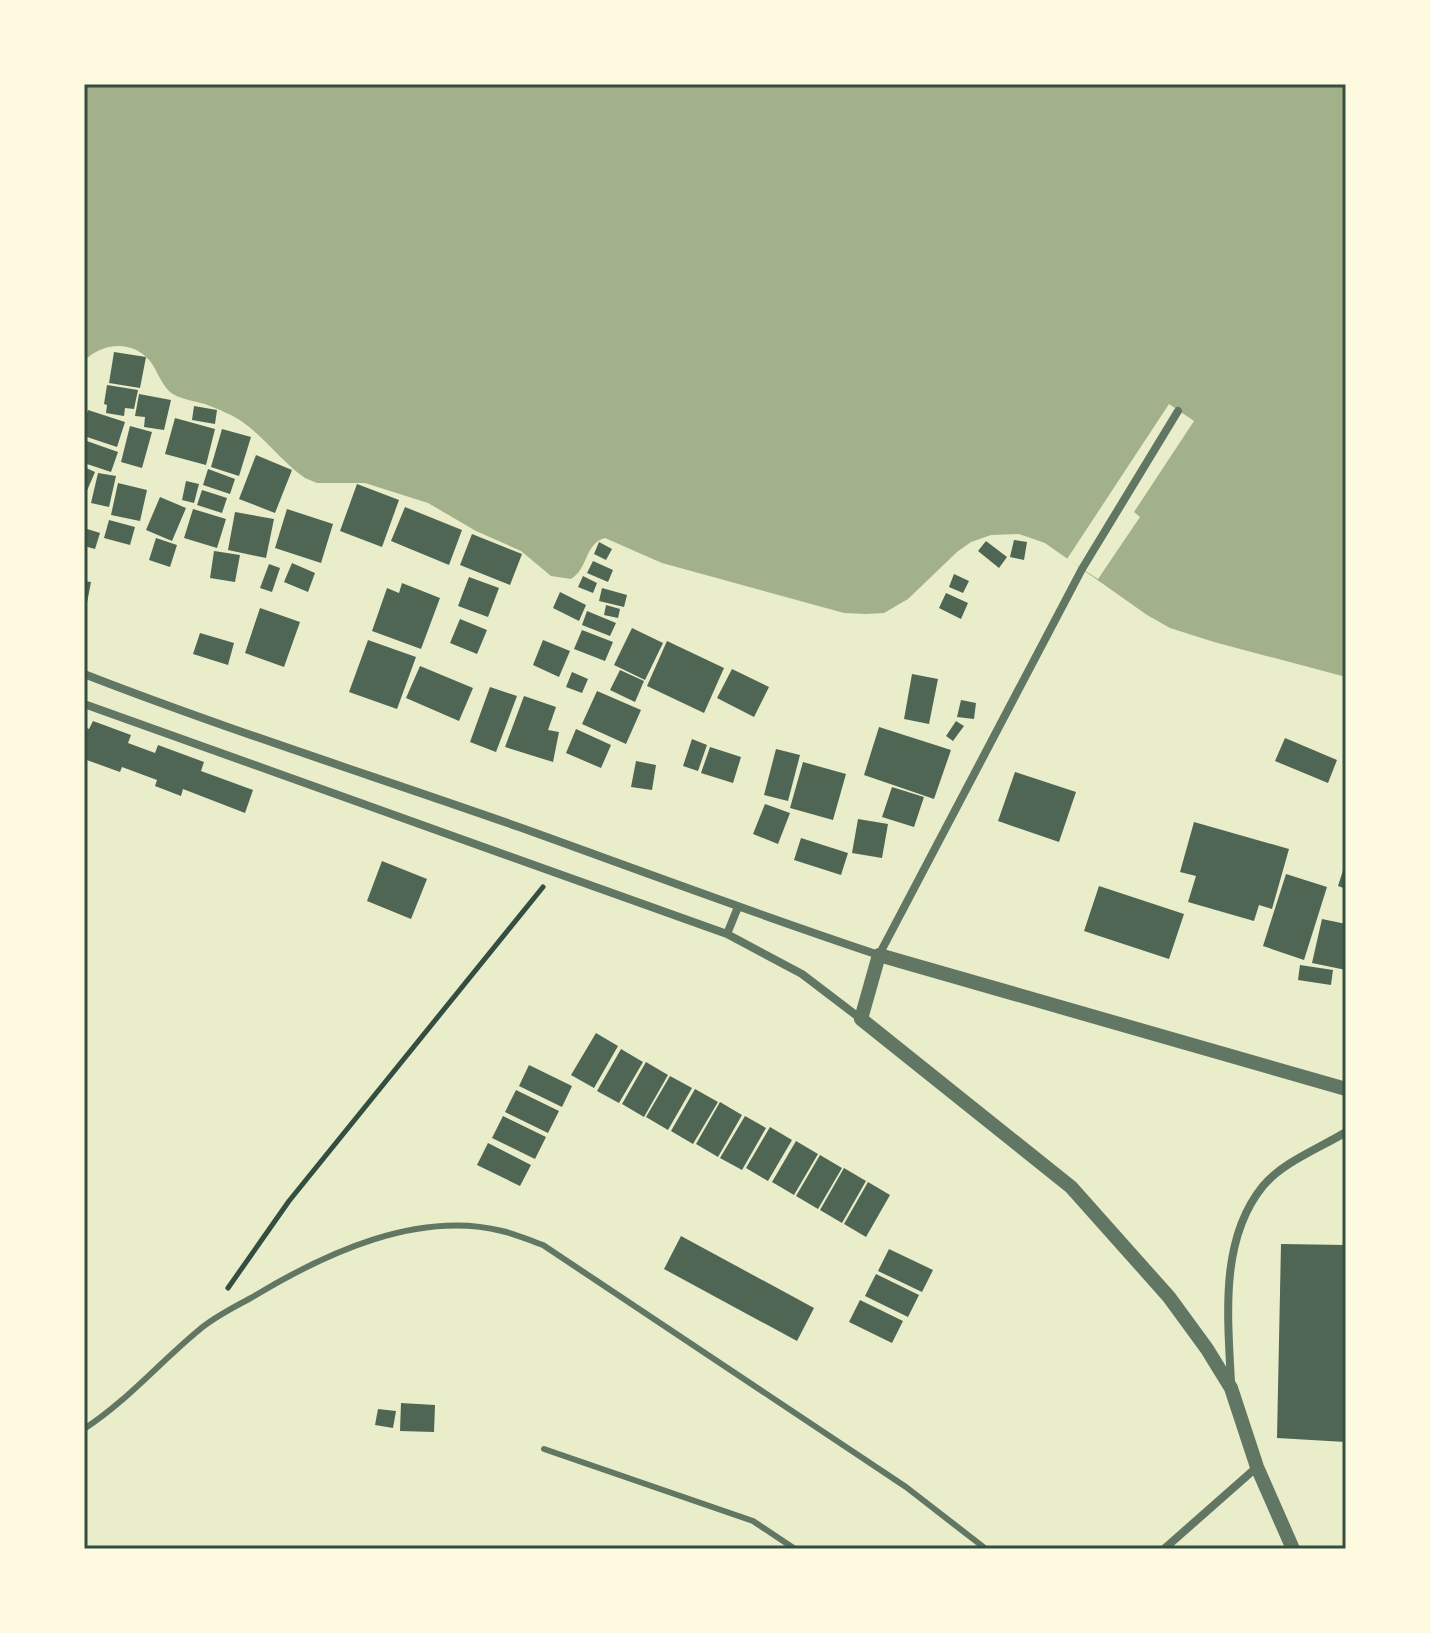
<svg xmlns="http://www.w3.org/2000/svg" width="1430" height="1633" font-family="'Alegreya Sans',sans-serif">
<rect width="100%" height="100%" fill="#e9edc9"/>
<path fill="#a3b18a" d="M 84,84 L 1346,84 L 1346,677 L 1214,642 L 1170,628 L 1147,615 L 1045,543 L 1019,534 L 991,535 L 971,542 L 957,552 L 908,599 L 884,613 L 866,614 L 844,613 L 662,563 L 605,538 C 584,544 589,568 571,579 L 551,576 L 521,551 L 476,531 L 428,503 L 365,483 L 317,483 L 305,478 C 283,463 266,439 244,423 C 233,415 218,409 205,404 C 194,401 179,399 170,392 C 161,384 157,370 150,361 C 132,339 101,343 84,361 Z"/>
<path fill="#e9edc9" d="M 1169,404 L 1194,421 L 1134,512 L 1140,517 L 1098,579 L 1067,559 Z"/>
<path fill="#4f6655" d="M 114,352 L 146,357 L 140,388 L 109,383 Z
M 107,385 L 138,390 L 134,409 L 125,408 L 124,416 L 106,413 L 107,405 L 104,404 Z
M 139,394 L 171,400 L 164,430 L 144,427 L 145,417 L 135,416 Z
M 194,406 L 217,410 L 215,424 L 192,420 Z
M 88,410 L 125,422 L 117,447 L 84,436 L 84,422 Z
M 175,418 L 215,429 L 206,465 L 165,454 Z
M 130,426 L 152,432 L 142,468 L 121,462 Z
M 222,429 L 251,437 L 239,476 L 211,467 Z
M 84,440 L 118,452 L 111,472 L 84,463 Z
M 256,455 L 292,470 L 275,513 L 239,499 Z
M 84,467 L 95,472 L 86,493 L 84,492 Z
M 208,469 L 235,479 L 230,494 L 203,485 Z
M 98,473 L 116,476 L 109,507 L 91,503 Z
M 186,481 L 199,484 L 194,503 L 182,500 Z
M 118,483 L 147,490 L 140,521 L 111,515 Z
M 357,484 L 399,500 L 382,547 L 340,531 Z
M 202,490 L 227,498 L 222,513 L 197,505 Z
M 160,497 L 186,508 L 172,541 L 146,530 Z
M 405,507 L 462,530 L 449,565 L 391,541 Z
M 193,509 L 226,519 L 217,548 L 184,538 Z
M 287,509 L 333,524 L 321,563 L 275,548 Z
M 235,512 L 274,519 L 266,558 L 228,550 Z
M 109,520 L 135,527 L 130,545 L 104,538 Z
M 84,528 L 100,533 L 95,549 L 84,546 Z
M 472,534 L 522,554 L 510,585 L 460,565 Z
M 156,538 L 177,545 L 170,567 L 149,560 Z
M 1014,540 L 1027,542 L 1024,560 L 1010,557 Z
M 986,541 L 1007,557 L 999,568 L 978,551 Z
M 599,542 L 612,549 L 606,560 L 594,554 Z
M 214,551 L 240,555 L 235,582 L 210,578 Z
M 593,561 L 613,570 L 608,582 L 587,573 Z
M 292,563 L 315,573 L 308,592 L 284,582 Z
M 269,564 L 280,568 L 272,592 L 260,588 Z
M 954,574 L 969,581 L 963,593 L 949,587 Z
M 583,576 L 597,583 L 593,593 L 578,587 Z
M 469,577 L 499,588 L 488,617 L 458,606 Z
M 84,581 L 91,582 L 87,603 L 84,602 Z
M 402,583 L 440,598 L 421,649 L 372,631 L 387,588 L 399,593 Z
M 602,588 L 627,595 L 624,607 L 599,601 Z
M 560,592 L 586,605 L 579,621 L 553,608 Z
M 946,593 L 968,603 L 961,619 L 939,608 Z
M 606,605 L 620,609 L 618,618 L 604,615 Z
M 260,608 L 300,622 L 284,667 L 245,653 Z
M 587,611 L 616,623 L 610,636 L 582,625 Z
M 460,619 L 487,630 L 477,654 L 450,643 Z
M 632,628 L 663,643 L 645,680 L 614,665 Z
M 582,630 L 613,642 L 605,661 L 574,649 Z
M 200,633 L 234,643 L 228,665 L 193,654 Z
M 368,640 L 416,657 L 397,709 L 349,692 Z
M 543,640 L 570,651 L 559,677 L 533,665 Z
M 667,641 L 724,668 L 704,713 L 647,686 Z
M 420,666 L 473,688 L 459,721 L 406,698 Z
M 732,669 L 769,687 L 754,717 L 717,698 Z
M 620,670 L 644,681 L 635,702 L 610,690 Z
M 572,672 L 588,679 L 582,693 L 566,687 Z
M 912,674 L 938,679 L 929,724 L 904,719 Z
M 490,687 L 517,696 L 496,752 L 470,742 Z
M 597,691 L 641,710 L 626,744 L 582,724 Z
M 524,696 L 556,707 L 548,730 L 559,732 L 553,762 L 505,747 Z
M 961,700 L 976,703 L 974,719 L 957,717 Z
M 93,721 L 131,735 L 128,743 L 155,753 L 158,745 L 204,762 L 201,771 L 253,790 L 245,813 L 183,789 L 181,796 L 155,786 L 157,780 L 122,767 L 120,772 L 84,759 L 84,727 L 89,729 Z
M 956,721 L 964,726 L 953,741 L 946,736 Z
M 879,727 L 951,750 L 934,799 L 864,775 Z
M 576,729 L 611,745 L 601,768 L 566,753 Z
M 1285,738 L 1337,760 L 1328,783 L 1275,761 Z
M 692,739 L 707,745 L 698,771 L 683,766 Z
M 710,747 L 741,757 L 733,783 L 701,773 Z
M 776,749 L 800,755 L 788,801 L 764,795 Z
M 636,761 L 656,765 L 652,790 L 631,787 Z
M 803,762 L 846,774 L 833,820 L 790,808 Z
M 1015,772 L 1076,792 L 1059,842 L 998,821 Z
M 892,787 L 924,797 L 914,827 L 882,817 Z
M 765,804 L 790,813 L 778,844 L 753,834 Z
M 858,819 L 888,824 L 882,858 L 852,853 Z
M 1194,822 L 1289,849 L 1272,909 L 1259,905 L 1254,921 L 1188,902 L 1196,876 L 1180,872 Z
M 801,838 L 848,853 L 841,875 L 794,860 Z
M 382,861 L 427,879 L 411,919 L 367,901 Z
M 1346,861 L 1346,889 L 1338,886 Z
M 1286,874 L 1327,887 L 1304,960 L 1263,946 Z
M 1099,886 L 1184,914 L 1169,959 L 1084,931 Z
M 1322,919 L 1346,924 L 1346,970 L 1312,963 Z
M 1300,965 L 1333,970 L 1331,985 L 1298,980 Z
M 596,1033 L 618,1046 L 594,1088 L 571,1075 Z
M 621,1049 L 643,1062 L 619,1103 L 597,1091 Z
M 646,1062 L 668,1075 L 644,1117 L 622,1104 Z
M 529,1065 L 572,1086 L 562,1107 L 519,1086 Z
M 670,1076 L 692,1088 L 668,1130 L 646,1117 Z
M 695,1089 L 718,1102 L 693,1144 L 671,1131 Z
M 516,1090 L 559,1111 L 548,1133 L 505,1112 Z
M 720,1102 L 742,1115 L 718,1157 L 696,1144 Z
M 503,1116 L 546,1137 L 535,1159 L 492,1138 Z
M 745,1116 L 766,1128 L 742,1170 L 720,1158 Z
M 770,1127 L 792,1140 L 768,1181 L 746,1168 Z
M 796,1141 L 818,1154 L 794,1195 L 772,1182 Z
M 488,1143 L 531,1165 L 520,1186 L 477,1165 Z
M 820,1155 L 842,1168 L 818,1209 L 796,1196 Z
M 844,1168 L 866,1181 L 842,1223 L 820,1210 Z
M 868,1182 L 890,1195 L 866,1237 L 844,1224 Z
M 681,1236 L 814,1308 L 797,1341 L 664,1269 Z
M 1281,1244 L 1346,1245 L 1346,1442 L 1277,1438 Z
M 889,1249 L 933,1270 L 922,1292 L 878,1271 Z
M 876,1274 L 919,1295 L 908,1317 L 865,1296 Z
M 860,1300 L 903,1321 L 892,1343 L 849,1322 Z
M 401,1403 L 435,1405 L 434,1432 L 400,1431 Z
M 378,1409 L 396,1411 L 393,1428 L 375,1425 Z"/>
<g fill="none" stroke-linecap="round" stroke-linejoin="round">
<path stroke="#344e41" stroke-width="5" d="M 228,1288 L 289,1201 L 543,887"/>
<path stroke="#617663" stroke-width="6" d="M 84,1429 C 127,1401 159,1363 199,1330 C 215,1316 237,1306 256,1295 C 326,1253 418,1210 502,1231 C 516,1234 529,1240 543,1245 L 906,1487 L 986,1549
M 544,1449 L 753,1521 L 795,1549"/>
<path stroke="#617663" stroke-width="8" d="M 84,674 C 228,730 374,776 519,827 C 639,870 758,915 879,955 L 1082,569 L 1178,411
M 84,704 L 727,934 L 802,974 L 861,1019
M 727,934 L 738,907
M 1231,1383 C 1228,1318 1219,1240 1263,1186 C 1283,1162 1320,1148 1346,1132
M 1164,1549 L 1257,1467"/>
<path stroke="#617663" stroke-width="14" d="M 1293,1549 L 1257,1467 L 1231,1388 L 1207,1349 L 1169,1297 L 1071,1187 L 861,1019 L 879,955 L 1346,1089"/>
</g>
<rect width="1430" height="1633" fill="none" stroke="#fefae0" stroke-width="172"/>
<rect x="86" y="86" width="1258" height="1461" fill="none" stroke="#344e41" stroke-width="3"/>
</svg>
